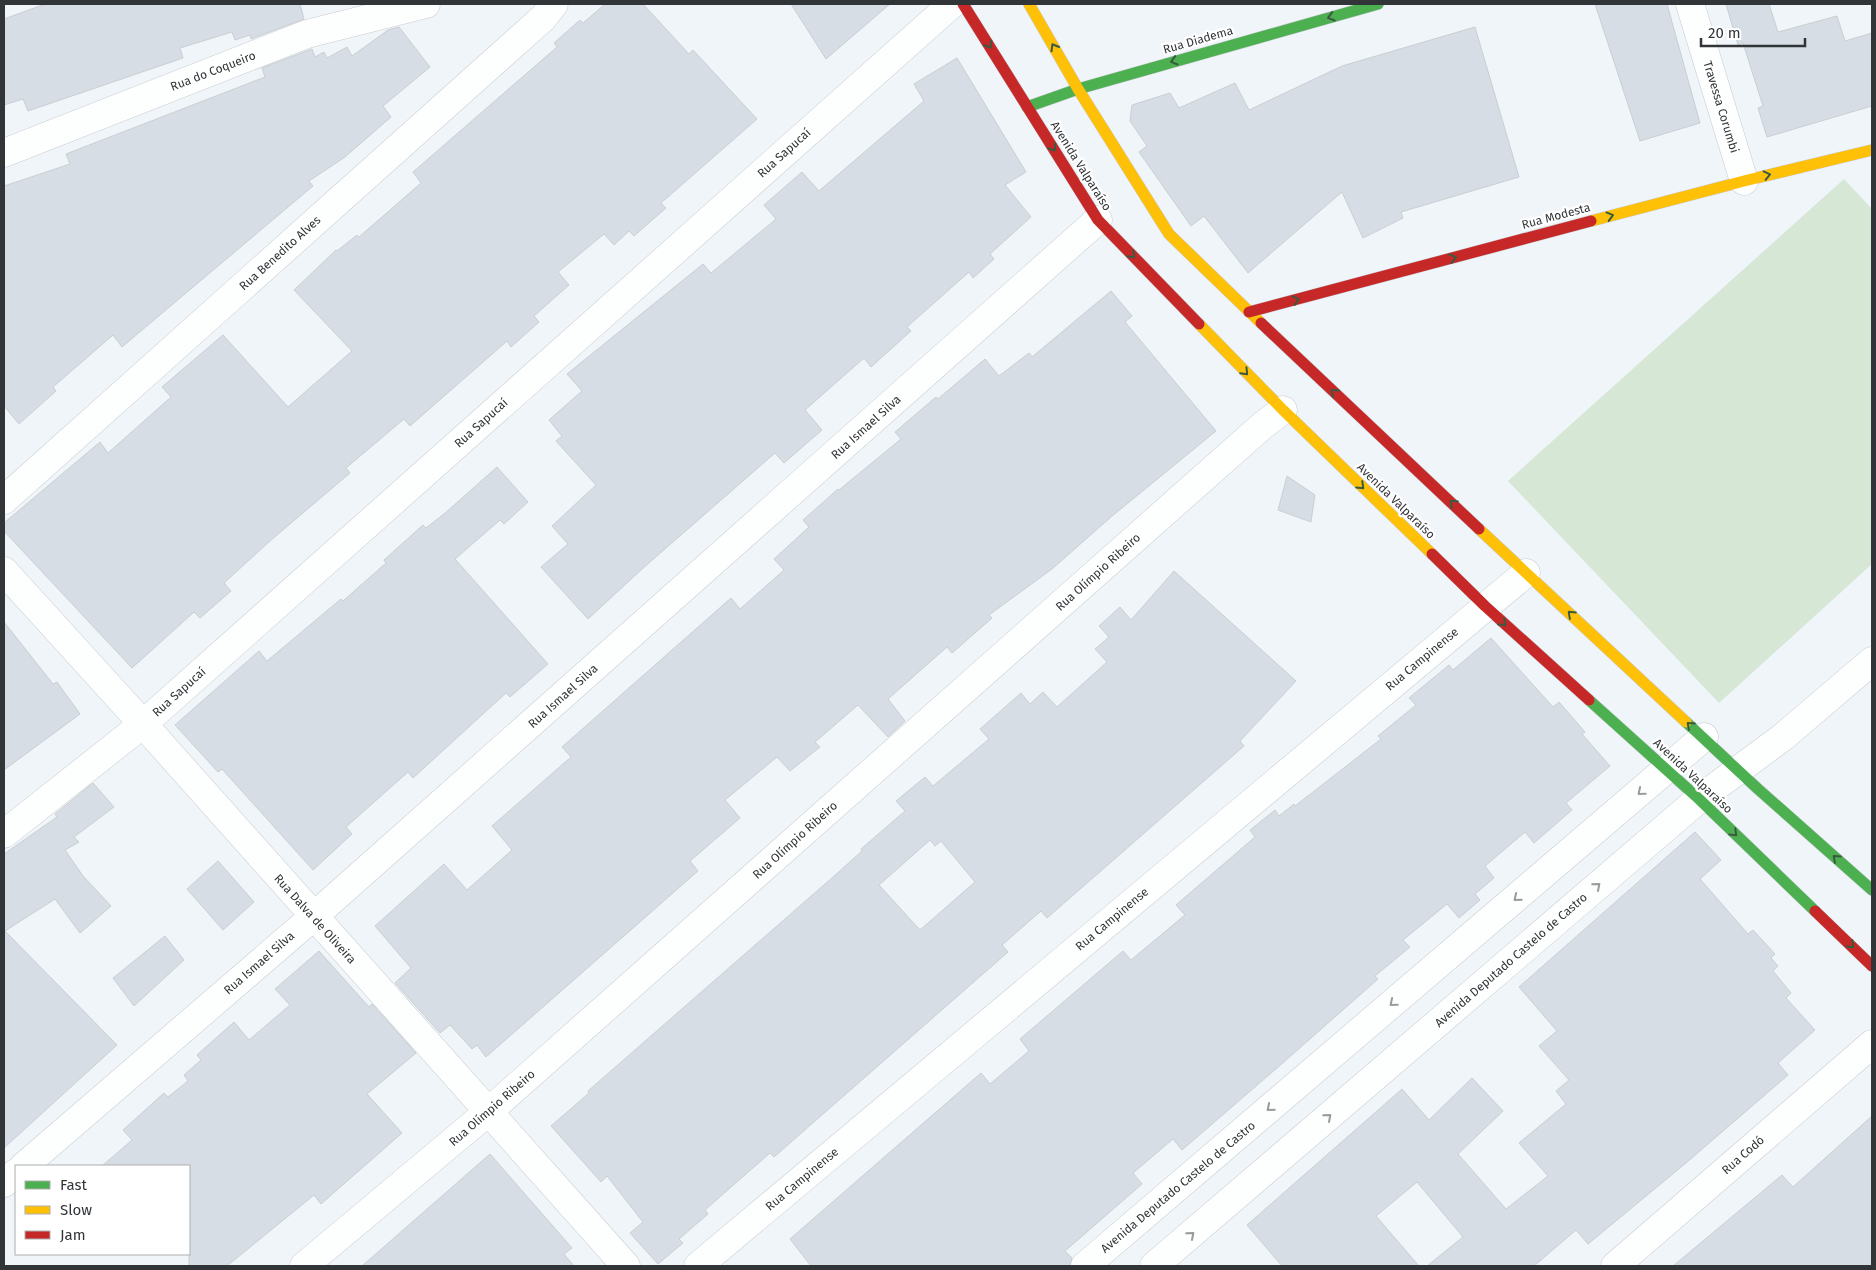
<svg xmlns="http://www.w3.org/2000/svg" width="1876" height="1270" font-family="'Fira Sans',sans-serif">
<rect width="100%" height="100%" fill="#f0f5fa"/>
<path fill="#d6e7d6" d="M 1844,179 L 1872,209 L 1872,564 L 1719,703 L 1508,481 Z"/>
<path fill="#d6dde5" stroke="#cbced2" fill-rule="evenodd" d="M 45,4 L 300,4 L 304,19 L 251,39 L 250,35 L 235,40 L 232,32 L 180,48 L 183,58 L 28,111 L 23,99 L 4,105 L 4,19 Z
M 605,4 L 643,4 L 689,54 L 693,50 L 757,119 L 661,203 L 666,208 L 634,236 L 629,231 L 614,245 L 604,234 L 558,272 L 569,285 L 534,316 L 539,322 L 511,347 L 507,341 L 410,426 L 404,419 L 346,468 L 350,473 L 270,541 L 224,583 L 231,591 L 200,618 L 194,612 L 132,668 L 4,531 L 4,523 L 100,442 L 108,453 L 171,397 L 162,387 L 223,335 L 288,407 L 352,351 L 294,290 L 336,250 L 337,251 L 357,235 L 359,237 L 421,183 L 413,172 L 557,47 L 554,43 L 580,20 L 583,23 Z
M 791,4 L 890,4 L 826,59 Z
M 1595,4 L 1667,4 L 1700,123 L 1640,141 Z
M 1726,4 L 1769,4 L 1778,32 L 1837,16 L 1845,41 L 1872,33 L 1872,106 L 1767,137 L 1758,108 L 1763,106 L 1743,43 L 1738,45 Z
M 399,27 L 430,67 L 383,106 L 391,117 L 345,157 L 309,181 L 313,186 L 122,347 L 113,335 L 53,387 L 56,391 L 19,424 L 4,406 L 4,186 L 70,164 L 66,154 L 265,77 L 262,68 L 312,49 L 315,57 L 324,52 L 327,58 L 347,47 L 352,56 L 388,30 Z
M 1475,27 L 1519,177 L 1401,212 L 1403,218 L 1363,238 L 1342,192 L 1248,273 L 1204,216 L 1191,226 L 1139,152 L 1147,146 L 1130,121 L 1132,105 L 1170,93 L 1179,108 L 1235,83 L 1249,110 L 1342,66 Z
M 957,58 L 1026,172 L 1005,185 L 1031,217 L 990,254 L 994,259 L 973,278 L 969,272 L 907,327 L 911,331 L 871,367 L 864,358 L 805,410 L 822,430 L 784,463 L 775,453 L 642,569 L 588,619 L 541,567 L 568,544 L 552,526 L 596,485 L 556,441 L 562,436 L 549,420 L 582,391 L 567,374 L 703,264 L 711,273 L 776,219 L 764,205 L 802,172 L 819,191 L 924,101 L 914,84 Z
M 1111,291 L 1132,316 L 1125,322 L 1216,431 L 1111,517 L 1052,569 L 989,615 L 992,618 L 952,653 L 947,647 L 888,699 L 905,721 L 888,737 L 858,705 L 815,742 L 820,747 L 790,771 L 777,757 L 725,800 L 740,818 L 690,861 L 698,871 L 486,1057 L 477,1045 L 472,1049 L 450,1025 L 440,1033 L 395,983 L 411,968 L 375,926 L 444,864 L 467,890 L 512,850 L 492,826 L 571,757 L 562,747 L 731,598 L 740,609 L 784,570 L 774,559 L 809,527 L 803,520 L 838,489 L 839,490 L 901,439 L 895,432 L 936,397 L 938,399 L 985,359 L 999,376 L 1029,353 L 1032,357 Z
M 497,467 L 528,502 L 504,524 L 500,520 L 455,559 L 548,664 L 510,697 L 506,693 L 413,778 L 408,772 L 346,827 L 352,834 L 313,870 L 222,769 L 218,772 L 175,725 L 259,651 L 267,661 L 341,599 L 343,601 L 386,563 L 384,560 L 423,525 L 426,528 L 444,514 Z
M 1287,476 L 1315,495 L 1311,522 L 1278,510 Z
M 1174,571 L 1296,681 L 1240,741 L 1244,746 L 1047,918 L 1041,911 L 1002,945 L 1008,952 L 774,1157 L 770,1153 L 705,1210 L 708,1214 L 679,1239 L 683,1243 L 658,1264 L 630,1233 L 643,1222 L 607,1176 L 601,1182 L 551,1126 L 589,1093 L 588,1091 L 833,877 L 862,851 L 861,849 L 905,811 L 896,801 L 925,777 L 933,786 L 989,739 L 980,729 L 1021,693 L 1030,704 L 1043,692 L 1057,707 L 1107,662 L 1095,649 L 1109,637 L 1099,626 L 1120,607 L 1131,620 ZM 930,840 L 935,846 L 941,841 L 975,882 L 920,930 L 879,885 Z
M 4,622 L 53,684 L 57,682 L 80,714 L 4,770 Z
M 1491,638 L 1553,707 L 1559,702 L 1585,732 L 1582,734 L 1610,766 L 1566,803 L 1572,810 L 1534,843 L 1525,832 L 1485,866 L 1494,878 L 1475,894 L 1480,900 L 1459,918 L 1447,904 L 1403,940 L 1410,947 L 1375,976 L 1378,979 L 1277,1068 L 1182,1150 L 1173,1139 L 1133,1173 L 1142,1184 L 1065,1251 L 1072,1258 L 1070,1266 L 811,1266 L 790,1239 L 981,1073 L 990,1084 L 1029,1051 L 1020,1039 L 1123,951 L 1131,960 L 1185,915 L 1176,905 L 1255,837 L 1250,830 L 1275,810 L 1279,816 L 1294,804 L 1295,806 L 1381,739 L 1378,736 L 1416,705 L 1409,698 L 1449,665 L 1453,670 Z
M 93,783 L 114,807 L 74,837 L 79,842 L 65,850 L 83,876 L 111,906 L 80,933 L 55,899 L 5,931 L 117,1045 L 4,1148 L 4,854 L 57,817 L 55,814 Z
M 1695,832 L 1721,860 L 1700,879 L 1748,934 L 1753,930 L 1775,954 L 1771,958 L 1778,966 L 1773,971 L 1791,993 L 1786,998 L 1815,1030 L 1778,1063 L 1788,1075 L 1686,1163 L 1588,1244 L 1576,1230 L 1534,1266 L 1427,1266 L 1463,1237 L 1417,1182 L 1376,1216 L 1419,1266 L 1282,1266 L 1247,1225 L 1402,1089 L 1429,1120 L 1472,1078 L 1503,1111 L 1458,1154 L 1506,1209 L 1548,1176 L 1519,1143 L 1566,1104 L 1556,1091 L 1569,1080 L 1539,1046 L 1557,1031 L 1519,987 Z
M 218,861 L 254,902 L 223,930 L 187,889 Z
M 165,936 L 184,960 L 134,1006 L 113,978 Z
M 319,951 L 369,1007 L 372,1004 L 416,1053 L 367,1094 L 402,1133 L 321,1204 L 314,1195 L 227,1266 L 189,1266 L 189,1166 L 102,1166 L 132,1140 L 123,1130 L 164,1093 L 168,1097 L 188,1081 L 184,1075 L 201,1060 L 197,1055 L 234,1022 L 249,1040 L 290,1005 L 275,989 Z
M 1872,1116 L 1872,1266 L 1673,1266 L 1782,1175 L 1793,1187 Z
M 490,1154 L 572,1248 L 564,1254 L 574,1266 L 362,1266 Z"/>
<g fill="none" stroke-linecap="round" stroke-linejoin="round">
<g stroke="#c8cbcf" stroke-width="29">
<path id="street" d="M 1690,4 L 1744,181
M 4,153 L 307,34 L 426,4
M 4,500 L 543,18 L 554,4
M 4,571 L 143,724 L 626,1266
M 4,834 L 143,724 L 952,4
M 24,1166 L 313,917 L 1098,220
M 4,1183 L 16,1173
M 304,1266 L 488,1112 L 1262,426 L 1283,410
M 698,1266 L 1526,573
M 1085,1266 L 1704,737
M 1154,1266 L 1699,799 L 1783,737 L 1872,661
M 1615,1266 L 1872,1044"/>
</g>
<g stroke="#c8cbcf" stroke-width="12">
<path id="fast" d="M 1027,107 L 1078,89 L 1378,4
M 1589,700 L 1699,799 L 1815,911
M 1686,722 L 1758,789 L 1872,890"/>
</g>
<g stroke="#c8cbcf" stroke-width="12">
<path id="slow" d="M 1029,4 L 1078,89 L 1169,234 L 1261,323
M 1591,221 L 1744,181 L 1872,150
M 1199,324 L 1283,410 L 1432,554
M 1479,529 L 1686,722"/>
</g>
<g stroke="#c8cbcf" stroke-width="12">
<path id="jam" d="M 963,4 L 1098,220 L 1199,324
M 1249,312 L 1591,221
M 1261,323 L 1479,529
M 1432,554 L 1485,606 L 1589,700
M 1815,911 L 1872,966"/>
</g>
<use href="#street" stroke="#fdfefe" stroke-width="28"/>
<use href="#fast" stroke="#4caf50" stroke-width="11"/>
<use href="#slow" stroke="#ffc107" stroke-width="11"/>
<use href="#jam" stroke="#c62828" stroke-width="11"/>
</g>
<defs><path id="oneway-chevron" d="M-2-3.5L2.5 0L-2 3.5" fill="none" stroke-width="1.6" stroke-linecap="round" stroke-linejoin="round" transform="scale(1.25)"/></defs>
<g stroke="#3a5a3f">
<use href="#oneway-chevron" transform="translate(1331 17) rotate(164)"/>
<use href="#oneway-chevron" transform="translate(989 45) rotate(57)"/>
<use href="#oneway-chevron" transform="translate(1054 47) rotate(-120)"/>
<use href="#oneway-chevron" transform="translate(1174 61) rotate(164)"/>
<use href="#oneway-chevron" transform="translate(1053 148) rotate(57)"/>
<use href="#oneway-chevron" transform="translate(1767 175) rotate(-13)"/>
<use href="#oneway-chevron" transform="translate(1610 216) rotate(-15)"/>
<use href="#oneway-chevron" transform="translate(1132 255) rotate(46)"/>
<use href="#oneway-chevron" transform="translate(1453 258) rotate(-15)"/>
<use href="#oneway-chevron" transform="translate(1296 300) rotate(-15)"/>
<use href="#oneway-chevron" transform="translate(1245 372) rotate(46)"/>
<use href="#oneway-chevron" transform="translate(1334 392) rotate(-137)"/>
<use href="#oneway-chevron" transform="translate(1361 486) rotate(44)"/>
<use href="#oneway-chevron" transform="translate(1453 503) rotate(-137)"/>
<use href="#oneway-chevron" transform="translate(1571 614) rotate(-137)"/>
<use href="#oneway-chevron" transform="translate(1503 623) rotate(42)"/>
<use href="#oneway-chevron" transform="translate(1690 725) rotate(-138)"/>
<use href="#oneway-chevron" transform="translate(1734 833) rotate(44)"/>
<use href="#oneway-chevron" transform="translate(1836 858) rotate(-138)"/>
<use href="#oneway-chevron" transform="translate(1851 945) rotate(44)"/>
</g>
<g stroke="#989a9b">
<use href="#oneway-chevron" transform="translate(1641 792) rotate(140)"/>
<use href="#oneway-chevron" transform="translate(1597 886) rotate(-41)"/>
<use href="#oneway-chevron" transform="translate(1517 898) rotate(140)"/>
<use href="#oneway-chevron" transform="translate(1393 1003) rotate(140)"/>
<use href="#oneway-chevron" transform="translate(1270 1108) rotate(140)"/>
<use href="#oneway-chevron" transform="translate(1328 1117) rotate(-41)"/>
<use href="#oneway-chevron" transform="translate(1191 1235) rotate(-41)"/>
</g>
<g text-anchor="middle" stroke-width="4.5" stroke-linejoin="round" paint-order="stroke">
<g font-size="12" fill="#323538" stroke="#fff">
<text transform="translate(1198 40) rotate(-16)" y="4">Rua Diadema</text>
<text transform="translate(213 71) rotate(-21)" y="4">Rua do Coqueiro</text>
<text transform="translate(1721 107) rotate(73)" y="4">Travessa Corumbi</text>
<text transform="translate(784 153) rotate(-42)" y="4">Rua Sapucaí</text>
<text transform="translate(1081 166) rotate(58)" y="4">Avenida Valparaíso</text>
<text transform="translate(1556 216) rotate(-15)" y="4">Rua Modesta</text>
<text transform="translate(280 253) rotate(-42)" y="4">Rua Benedito Alves</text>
<text transform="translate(481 423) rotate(-42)" y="4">Rua Sapucaí</text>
<text transform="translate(866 427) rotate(-42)" y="4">Rua Ismael Silva</text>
<text transform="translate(1396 501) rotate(44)" y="4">Avenida Valparaíso</text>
<text transform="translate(1098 572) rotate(-42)" y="4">Rua Olímpio Ribeiro</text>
<text transform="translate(1422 659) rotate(-40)" y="4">Rua Campinense</text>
<text transform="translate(179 692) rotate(-42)" y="4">Rua Sapucaí</text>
<text transform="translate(563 696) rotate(-42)" y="4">Rua Ismael Silva</text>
<text transform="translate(1693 776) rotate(43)" y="4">Avenida Valparaíso</text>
<text transform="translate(795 840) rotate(-42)" y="4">Rua Olímpio Ribeiro</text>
<text transform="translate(315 919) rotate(48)" y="4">Rua Dalva de Oliveira</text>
<text transform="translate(1112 919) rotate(-40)" y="4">Rua Campinense</text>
<text transform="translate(1511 960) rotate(-41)" y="4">Avenida Deputado Castelo de Castro</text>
<text transform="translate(259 963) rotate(-41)" y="4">Rua Ismael Silva</text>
<text transform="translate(492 1108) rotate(-41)" y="4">Rua Olímpio Ribeiro</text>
<text transform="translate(1743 1155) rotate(-41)" y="4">Rua Codó</text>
<text transform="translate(802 1179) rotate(-40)" y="4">Rua Campinense</text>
<text transform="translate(1178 1187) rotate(-40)" y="4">Avenida Deputado Castelo de Castro</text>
</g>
</g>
<rect width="1876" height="1270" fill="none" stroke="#323538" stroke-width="10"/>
<rect x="15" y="1165" width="175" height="90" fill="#ffffff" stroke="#adaeaf"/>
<rect x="25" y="1181" width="25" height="8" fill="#4caf50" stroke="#adaeaf"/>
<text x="60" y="1190" font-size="15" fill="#323538">Fast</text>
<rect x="25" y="1206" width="25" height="8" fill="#ffc107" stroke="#adaeaf"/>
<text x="60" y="1215" font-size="15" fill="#323538">Slow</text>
<rect x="25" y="1231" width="25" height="8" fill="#c62828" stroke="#adaeaf"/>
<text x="60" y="1240" font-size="15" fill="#323538">Jam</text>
<path d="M1701 38v8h104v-8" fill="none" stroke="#323538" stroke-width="2.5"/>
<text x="1708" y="38" font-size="15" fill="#323538" stroke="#ffffff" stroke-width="4" paint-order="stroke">20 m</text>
</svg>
